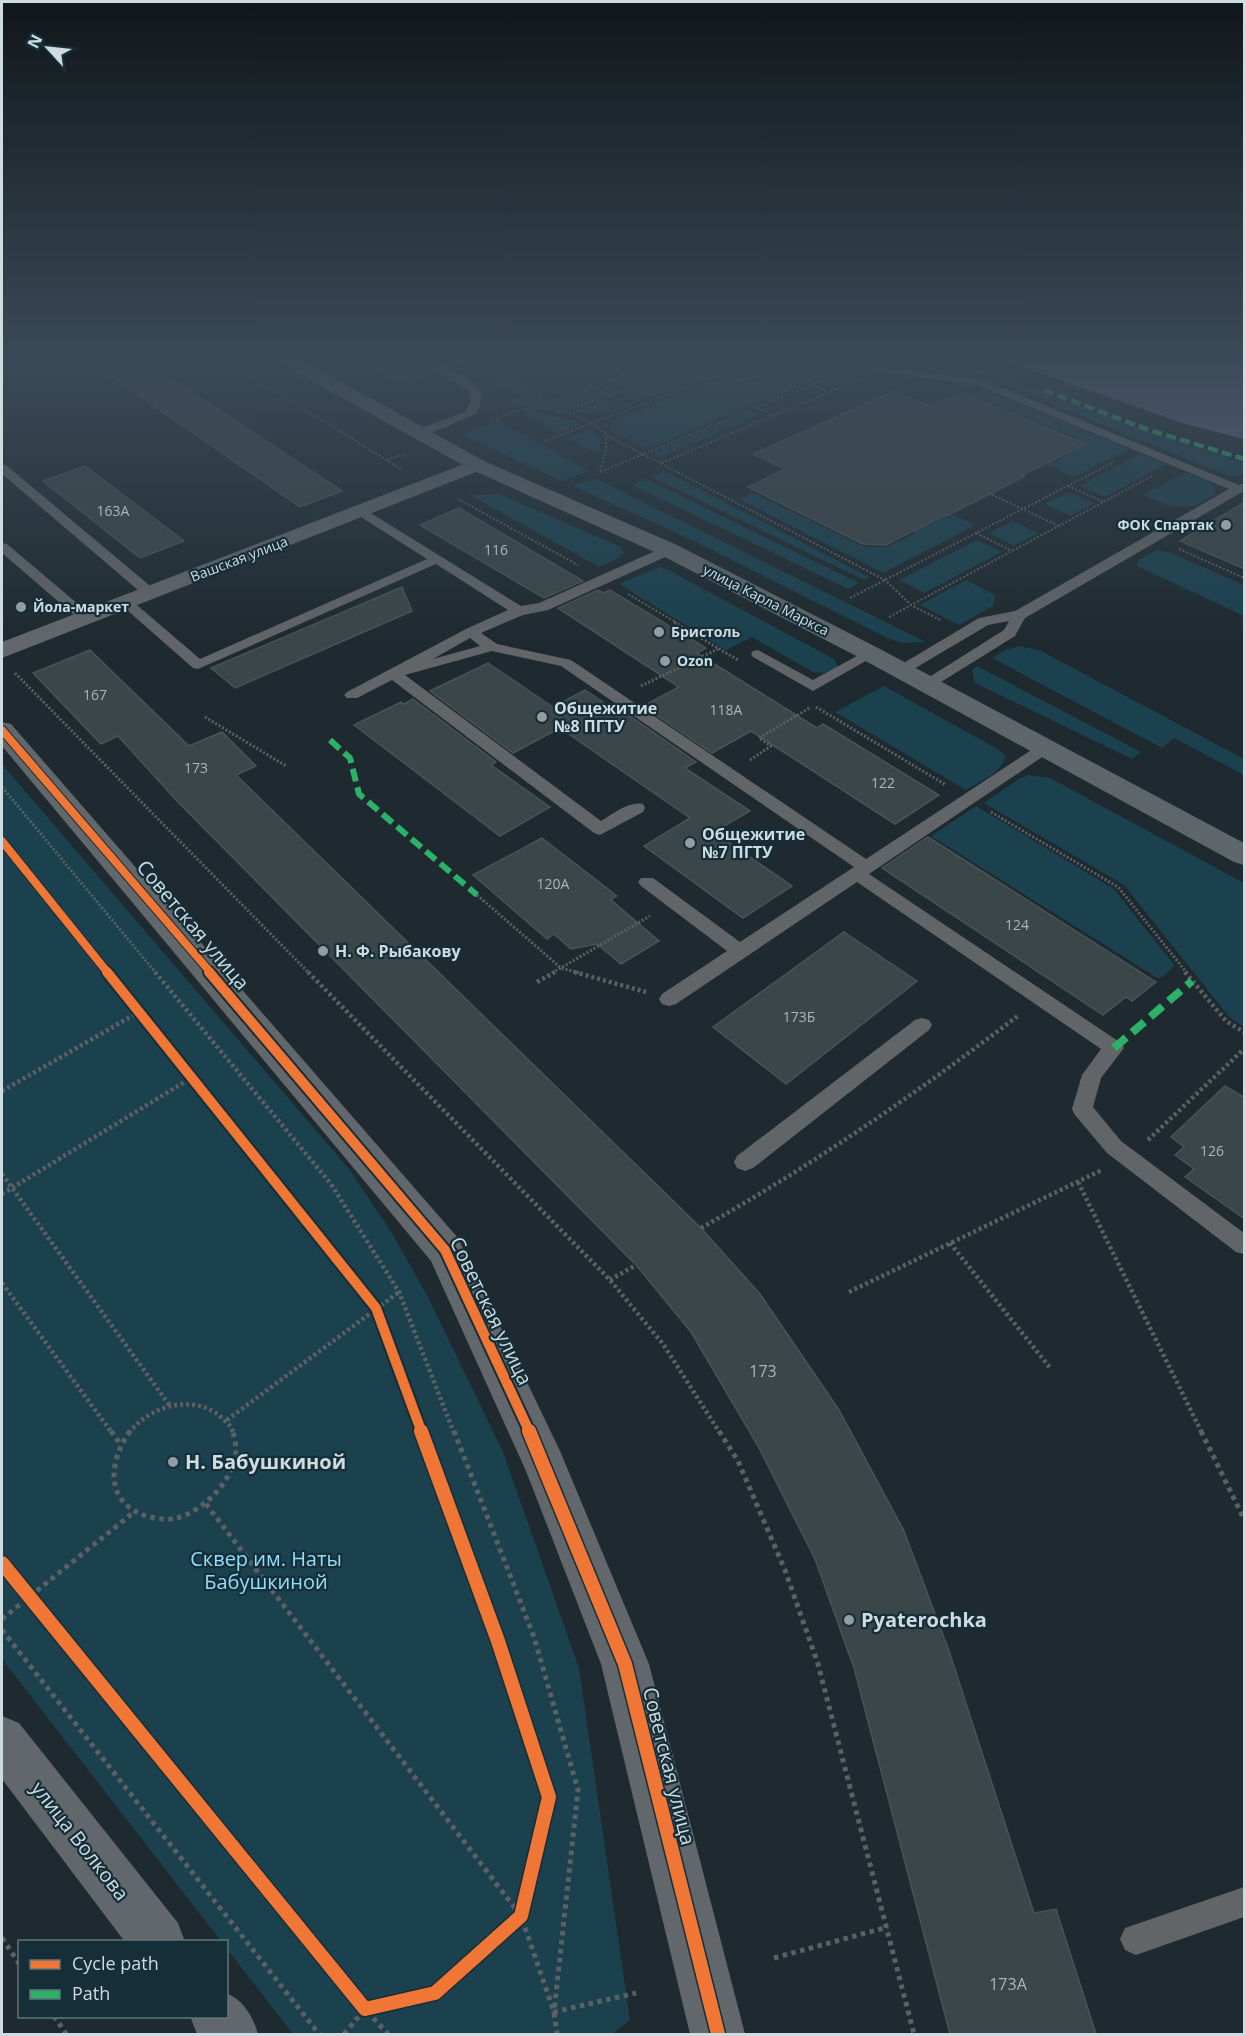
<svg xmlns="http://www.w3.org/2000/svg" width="1246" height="2036" font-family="'Open Sans',sans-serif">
<rect width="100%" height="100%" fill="#1e2a2f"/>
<path fill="#1b414f" d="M 359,356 L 389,356 L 425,376 L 403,384 L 360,360 Z
M 816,356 L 850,358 L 874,356 L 647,449 L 612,432 L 610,428 L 613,420 L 713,381 L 749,382 L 762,379 Z
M 884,356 L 902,356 L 829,386 L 821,383 Z
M 929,356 L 942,356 L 985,372 L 978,376 L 925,368 L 914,363 Z
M 487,358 L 504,360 L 507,365 L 501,371 L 543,394 L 539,396 L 547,400 L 587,386 L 604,395 L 559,411 L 510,405 L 505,403 L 521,397 L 470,365 L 474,361 Z
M 654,362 L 659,362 L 677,370 L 625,388 L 608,379 Z
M 702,366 L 701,374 L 704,378 L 636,402 L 620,394 Z
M 1009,379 L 1155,434 L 1244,463 L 1244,473 L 1237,477 L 1226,475 L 1001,383 Z
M 983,389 L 1129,449 L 1075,477 L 1039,462 L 1047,459 L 1054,462 L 1079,449 L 1080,441 L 1076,437 L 971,394 Z
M 605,400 L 621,408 L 602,415 L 570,412 Z
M 529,411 L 573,420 L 581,424 L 558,433 L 523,414 Z
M 750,412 L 758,415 L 661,457 L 652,452 Z
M 499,421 L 588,471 L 561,481 L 462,435 Z
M 590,429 L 601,439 L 599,455 L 567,438 Z
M 1140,454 L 1166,464 L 1105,497 L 1079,486 Z
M 665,471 L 869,577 L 864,580 L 652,477 Z
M 1186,472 L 1208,481 L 1216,488 L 1215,494 C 1187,515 1172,507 1143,495 Z
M 594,478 L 926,642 L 901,643 L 887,638 L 690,539 L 573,486 Z
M 646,479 L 859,583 L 848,589 L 632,485 Z
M 1069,492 L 1094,503 L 1071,516 L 1045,504 Z
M 754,493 L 862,546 L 887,547 L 915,533 L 909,529 L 939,514 L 948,518 L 954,515 L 976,525 L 883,573 L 739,499 Z
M 499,494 L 621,547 L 624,553 L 619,558 L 599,567 L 470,495 Z
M 1013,521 L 1038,533 L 1014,546 L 989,533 Z
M 977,540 L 1002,552 L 924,593 L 899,580 Z
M 1157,550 L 1171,553 L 1244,585 L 1244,616 L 1137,566 L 1138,560 Z
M 659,567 L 668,570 L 834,659 L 838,667 L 825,673 L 813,672 L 752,637 L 726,650 L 619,584 Z
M 966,580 L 993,594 L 995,598 L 993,606 L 959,625 L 920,605 Z
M 1020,646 L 1041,651 L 1244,759 L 1244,775 L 1174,738 L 1162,748 L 992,658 L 1005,650 Z
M 977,666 L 1141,752 L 1132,759 L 975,683 L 972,670 Z
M 884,686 L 996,748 L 1005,755 C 1005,772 978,782 966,790 L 835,712 Z
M 2,764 L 349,1169 L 390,1230 L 428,1297 L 503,1452 L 579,1668 L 630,2020 L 612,2034 L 293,2034 L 227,1949 L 226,1942 L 221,1941 L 2,1659 Z
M 1029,775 L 1050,778 L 1244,883 L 1244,1027 L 1230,1018 L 1124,885 L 984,803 L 1020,778 Z
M 976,806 L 1114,889 L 1175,966 L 1159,979 L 931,836 Z"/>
<path fill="#67688a" d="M 990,356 L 1244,356 L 1244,439 L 1189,425 Z"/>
<path fill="#3a4648" stroke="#485355" stroke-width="1.5" d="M 147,362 L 342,491 L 300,507 L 108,374 Z
M 894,391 L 930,406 L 960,392 L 1086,444 L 1022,475 L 1025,476 L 947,516 L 944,515 L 886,545 L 863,544 L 748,487 L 785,469 L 753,454 Z
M 85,466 L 184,541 L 140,558 L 43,481 Z
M 1245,502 L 1245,569 L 1180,541 Z
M 459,508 L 583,581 L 544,598 L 420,525 Z
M 402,587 L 412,611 L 235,688 L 211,668 Z
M 598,590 L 603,593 L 610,590 L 706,648 L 697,653 L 817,728 L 823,724 L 939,795 L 895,824 L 751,731 L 712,753 L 643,706 L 679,687 L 558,608 Z
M 90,650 L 189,746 L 222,732 L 256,766 L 236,775 L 701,1228 L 760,1294 L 839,1410 L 904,1531 L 949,1651 L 1034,1913 L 1056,1909 L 1096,2034 L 950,2034 L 854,1668 L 815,1559 L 758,1446 L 691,1332 L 636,1265 L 177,801 L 118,736 L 101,744 L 33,673 Z
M 488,663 L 553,707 L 585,690 L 624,716 L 627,714 L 696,762 L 685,768 L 750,811 L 714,832 L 792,886 L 743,918 L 644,846 L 690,818 L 560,728 L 513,753 L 430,691 Z
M 413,699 L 496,762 L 491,765 L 550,807 L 500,836 L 354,725 L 401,702 L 404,704 Z
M 928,837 L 1156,982 L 1132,1001 L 1126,997 L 1103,1015 L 882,868 Z
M 542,838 L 617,896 L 611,900 L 659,941 L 621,964 L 597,944 L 571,949 L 554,934 L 547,939 L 473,875 Z
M 844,932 L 917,981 L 786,1084 L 713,1027 Z
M 1225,1086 L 1245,1098 L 1245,1219 L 1185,1177 L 1194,1169 L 1175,1155 L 1184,1147 L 1171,1137 Z"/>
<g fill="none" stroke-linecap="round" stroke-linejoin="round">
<path stroke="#5b6064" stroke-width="2" stroke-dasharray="2 2" stroke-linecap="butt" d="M 219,356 L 401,469
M 355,356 L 356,360
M 767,356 L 787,365
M 709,362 L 707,367 C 733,396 780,369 809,356
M 590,385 L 632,407
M 813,385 L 830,393
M 757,408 L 774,416
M 558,413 L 723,356
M 492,421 C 501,418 509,413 518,411 C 547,404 586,414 606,435 L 885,580 L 911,605 L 940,620
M 545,441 L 768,356
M 387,460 L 404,454
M 662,463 L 862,378
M 600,471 L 606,449 L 606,435
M 600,472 L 860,365
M 1068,486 L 1104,502
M 988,493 L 1059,526
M 458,499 L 578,565
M 976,533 L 1012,551
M 1179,549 L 1244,578
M 628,594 L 677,623
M 850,598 L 1114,462
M 889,617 L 1152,476"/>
<path stroke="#5b6064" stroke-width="3" stroke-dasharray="2 2" stroke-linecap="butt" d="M 674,622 L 738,660
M 15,673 L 309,973
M 641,686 L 718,649
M 816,707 L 946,785
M 205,717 L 286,766
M 750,760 L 771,746 L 759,738 L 811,707
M 2,787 L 156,973
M 991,812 L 1118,887 L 1187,973
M 477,895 L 561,968 L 580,973
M 552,973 L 650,916"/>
<path stroke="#5b6064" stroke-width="4.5" stroke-dasharray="3 3" stroke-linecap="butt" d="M 155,972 L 331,1184 L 399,1292 L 454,1433
M 308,972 L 610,1280 L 663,1344 L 720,1433
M 574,972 L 646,992
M 1185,972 L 1226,1021 L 1244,1032
M 537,982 L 555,972
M 2,1091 L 139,1012
M 1148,1140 L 1244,1049
M 2,1174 L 170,1406
M 1078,1182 L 1202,1433
M 2,1194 L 191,1078
M 701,1228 C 813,1165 917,1093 1019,1015
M 950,1243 L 1051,1369
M 610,1280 L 636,1265
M 2,1283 L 112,1433
M 849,1292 L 1102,1170
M 227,1420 L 399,1292
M 129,1433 C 150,1405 195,1393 222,1418 C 227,1423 232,1426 233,1433"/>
<path stroke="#5b6064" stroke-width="5" stroke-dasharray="4.5 4.5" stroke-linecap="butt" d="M 111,1431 L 121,1445
M 130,1431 C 103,1470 108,1513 162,1519 C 194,1523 236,1481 236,1450 C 236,1444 234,1437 233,1431
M 454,1431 L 534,1637 L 578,1790 L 554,2012 L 636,1993
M 719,1431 L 738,1461 L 785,1570 L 818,1664 L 914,2034
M 1201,1431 L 1244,1519
M 206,1504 L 521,1916 L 554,2012 L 557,2034
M 2,1619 L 134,1512
M 2,1630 L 319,2034
M 2,1938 L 20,1965
M 774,1958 L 888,1927
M 54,2016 L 66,2034
M 344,2034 L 365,2009 L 388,2034"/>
<path fill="#616568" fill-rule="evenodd" d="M 460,356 L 477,356 L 447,368 C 471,380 491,385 476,414 L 421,437 L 413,437 L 413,431 L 465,412 L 471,401 L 470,392 L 431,368 Z
M 882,367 L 983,380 L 1239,485 L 1244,483 L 1244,491 L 1025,618 L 1015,636 L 933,687 L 923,687 L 920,684 L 923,681 L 1004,630 L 1009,621 L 988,625 L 907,673 L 897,673 L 894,670 L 897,667 L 979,618 L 1015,611 L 1229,489 L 977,385 L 878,372 L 878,368 Z
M 2,464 L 6,465 L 155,590 L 157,593 L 155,596 L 145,596 L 2,474 Z
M 361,507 L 521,606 L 539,603 L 664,547 L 674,547 L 676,550 L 674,553 L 548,610 L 523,615 L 481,633 L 497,644 L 571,660 L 866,859 L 1039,745 L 1051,745 L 1053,748 L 1051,751 L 869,874 L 1121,1043 L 1124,1048 L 1101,1078 L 1093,1107 L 1121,1141 L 1244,1233 L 1244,1254 L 1236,1252 L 1107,1153 L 1075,1115 L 1072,1109 L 1082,1075 L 1101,1049 L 857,882 L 676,1004 L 669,1006 L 662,1004 L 659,999 L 662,994 L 727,951 L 641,886 L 638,882 L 641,878 L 653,878 L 740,942 L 854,867 L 561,666 L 492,651 L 405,675 L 601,821 C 613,814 629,801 643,804 L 645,808 L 643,812 L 600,835 L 594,833 L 392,680 L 357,698 L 347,698 L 344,695 L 347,692 L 466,629 L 508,610 L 436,564 L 198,669 L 193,668 L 119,603 L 126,599 L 131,600 L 200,659 L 427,559 L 356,514 L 355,511 ZM 470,638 L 480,646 L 433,659 Z
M 2,543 L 7,544 L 91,615 L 93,618 L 91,621 L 81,621 L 2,553 Z
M 758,650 L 813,680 L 866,651 L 871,650 L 878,654 L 813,691 L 753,657 L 751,654 L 753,651 Z
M 922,1018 L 929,1020 L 932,1025 L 929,1030 L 753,1168 L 745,1171 L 737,1168 L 734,1162 L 737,1156 L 915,1020 Z
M 1244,1887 L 1244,1917 L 1136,1955 L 1125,1950 L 1120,1939 L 1125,1928 Z"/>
<path fill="#62676b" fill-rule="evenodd" d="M 477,459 L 484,461 L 487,465 L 484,469 L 2,658 L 2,642 Z
M 2,722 L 11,724 L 458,1238 L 560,1451 L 649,1664 L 745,2034 L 690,2034 L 601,1664 L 526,1471 L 431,1261 L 2,746 Z
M 2,1716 L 19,1723 L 178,1923 L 185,1942 L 125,1942 L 2,1779 Z
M 226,1993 C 244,2000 253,2017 258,2034 L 197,2034 L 190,2016 L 226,2016 Z"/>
<path fill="#5f666a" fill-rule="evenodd" d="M 272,356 L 295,356 L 484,461 L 677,545 L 880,649 L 1244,843 L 1244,865 L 1234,862 L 862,659 L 661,555 L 470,469 L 274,360 Z"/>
<path stroke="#2db169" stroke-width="4.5" stroke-dasharray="10 4.5" stroke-linecap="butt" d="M 1044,390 L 1149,430 L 1244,459"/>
<path stroke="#2db169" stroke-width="6" stroke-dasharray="13 6" stroke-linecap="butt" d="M 330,740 L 350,758 L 359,794 L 477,895"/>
<path stroke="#2db169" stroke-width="8" stroke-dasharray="16 8" stroke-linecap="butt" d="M 1114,1048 L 1192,981"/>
<g stroke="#162e37" stroke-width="10">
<path id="cycleway-far2" d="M 2,730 L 211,973
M 2,841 L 108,973"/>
</g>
<g stroke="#162e37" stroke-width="14">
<path id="cycleway-far1" d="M 107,972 L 376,1308 L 422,1433
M 209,972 L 445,1250 L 530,1433"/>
</g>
<g stroke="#162e37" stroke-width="17">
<path id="cycleway" d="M 529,1431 L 625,1664 L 718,2034
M 2,1563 L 365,2009 L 435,1993 L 521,1916 L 549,1797 L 498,1641 L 421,1431"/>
</g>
<use href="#cycleway-far2" stroke="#f07635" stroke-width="8"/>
<use href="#cycleway-far1" stroke="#f07635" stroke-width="10"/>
<use href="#cycleway" stroke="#f07635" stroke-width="14"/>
</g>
<linearGradient id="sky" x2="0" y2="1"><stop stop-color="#10171a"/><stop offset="0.56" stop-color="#3b4a58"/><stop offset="1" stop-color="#3b4a58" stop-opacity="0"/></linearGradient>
<rect width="1246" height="641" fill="url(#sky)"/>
<g fill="#909ea3" stroke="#162e37" stroke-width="2">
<circle cx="1226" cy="525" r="6"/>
<circle cx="21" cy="607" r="6"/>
<circle cx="659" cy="632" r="6"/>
<circle cx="665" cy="661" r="6"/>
<circle cx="542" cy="717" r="6"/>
<circle cx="690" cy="843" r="6"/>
<circle cx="323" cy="951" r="6"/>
<circle cx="173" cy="1462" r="6"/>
<circle cx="849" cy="1620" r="6"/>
</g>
<g text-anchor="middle" stroke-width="4.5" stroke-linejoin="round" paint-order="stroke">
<g font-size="14" fill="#a9b6bc">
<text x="113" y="516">163А</text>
<text x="496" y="555">116</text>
<text x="95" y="700">167</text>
<text x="726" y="715">118А</text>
<text x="196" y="773">173</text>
<text x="883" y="788">122</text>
<text x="553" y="889">120А</text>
<text x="1017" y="930">124</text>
<text x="799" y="1022">173Б</text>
<text x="1212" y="1156">126</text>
</g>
<g font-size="14" font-weight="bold" fill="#cedce2" stroke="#162e37" text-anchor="start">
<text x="1214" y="530" text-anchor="end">ФОК Спартак</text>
<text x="33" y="612">Йола-маркет</text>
<text x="671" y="637">Бристоль</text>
<text x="677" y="666">Ozon</text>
</g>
<g font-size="14" fill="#cedce2" stroke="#162e37">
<text transform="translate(239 559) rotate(-21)" y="5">Вашская улица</text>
<text transform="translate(766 600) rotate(27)" y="5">улица Карла Маркса</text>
</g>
<g font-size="16" font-weight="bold" fill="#cedce2" stroke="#162e37" text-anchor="start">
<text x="554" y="714">Общежитие<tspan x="554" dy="18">№8 ПГТУ</tspan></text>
<text x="702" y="840">Общежитие<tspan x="702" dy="18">№7 ПГТУ</tspan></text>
<text x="335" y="957">Н. Ф. Рыбакову</text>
</g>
<g font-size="16" fill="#a9b6bc">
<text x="763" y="1377">173</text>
<text x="1008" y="1990">173А</text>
</g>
<g font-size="20" fill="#cedce2" stroke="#162e37">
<text transform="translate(193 925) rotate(50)" y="7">Советская улица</text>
<text transform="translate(491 1311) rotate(64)" y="7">Советская улица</text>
<text transform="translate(669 1766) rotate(76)" y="7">Советская улица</text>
<text transform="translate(80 1841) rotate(52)" y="7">улица Волкова</text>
</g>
<g font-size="20" font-weight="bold" fill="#cedce2" stroke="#162e37" text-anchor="start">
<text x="185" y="1469">Н. Бабушкиной</text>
<text x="861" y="1627">Pyaterochka</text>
</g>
<g font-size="20" fill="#91defd" stroke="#162e37">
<text x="266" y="1566">Сквер им. Наты<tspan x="266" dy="23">Бабушкиной</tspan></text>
</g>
</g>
<rect width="1246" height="2036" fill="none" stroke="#cedce2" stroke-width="6"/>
<rect x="18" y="1940" width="210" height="78" fill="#162e37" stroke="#60747b" stroke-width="1.5"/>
<rect x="30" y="1960" width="30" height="9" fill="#f07635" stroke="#60747b" stroke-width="1.5"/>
<text x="72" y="1970" font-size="18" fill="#cedce2">Cycle path</text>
<rect x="30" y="1990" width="30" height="9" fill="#2db169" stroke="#60747b" stroke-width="1.5"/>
<text x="72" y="2000" font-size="18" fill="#cedce2">Path</text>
<g transform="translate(48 48) rotate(297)" stroke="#162e37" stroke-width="4.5" paint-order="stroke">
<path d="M0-4.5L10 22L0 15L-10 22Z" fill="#cedce2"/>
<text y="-9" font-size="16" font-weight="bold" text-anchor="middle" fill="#cedce2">N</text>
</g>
</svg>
